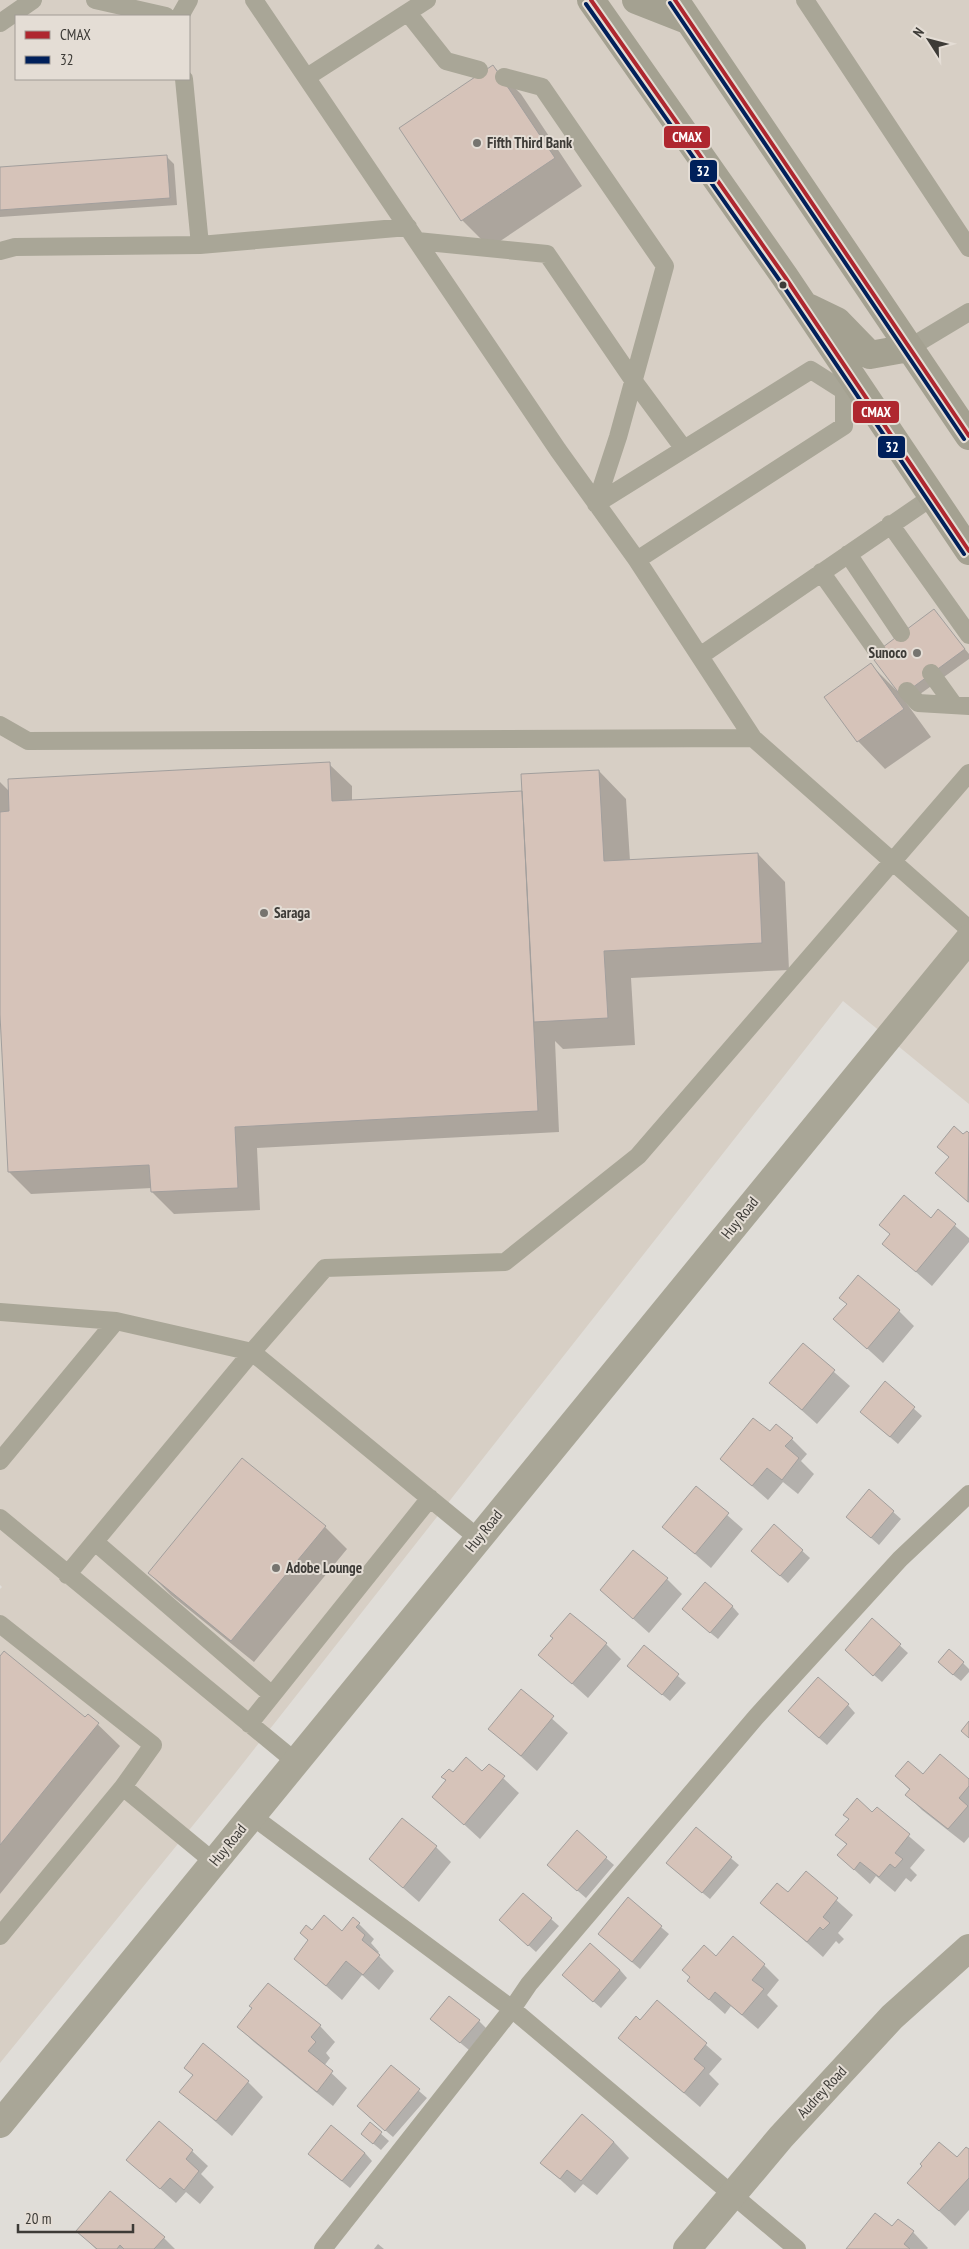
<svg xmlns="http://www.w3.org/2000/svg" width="969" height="2249" font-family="'PT Sans Narrow',sans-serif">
<rect width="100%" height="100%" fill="#e0ddd8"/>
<path fill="#d7cfc5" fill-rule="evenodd" d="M 0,0 L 969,0 L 969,1104 L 843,1001 L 233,1776 L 0,2063 L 0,1589 L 2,1587 L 0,1585 ZM 16,16 L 189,16 L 189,79 L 16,79 Z"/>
<path fill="#0003" d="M 493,66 L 521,94 L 582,186 L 490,248 L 462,220 L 401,128 Z
M 167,157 L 174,164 L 177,205 L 0,217 L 0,168 Z
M 934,611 L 969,654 L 969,659 L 909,702 L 902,697 L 931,737 L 885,769 L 858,741 L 871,665 L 896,690 Z
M 329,764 L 352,786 L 352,801 L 522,792 L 599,771 L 626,799 L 630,861 L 758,854 L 785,882 L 789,970 L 631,978 L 635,1045 L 563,1049 L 555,1041 L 559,1132 L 257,1148 L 260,1210 L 174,1214 L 152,1192 L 152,1188 L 31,1194 L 9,1172 L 0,989 L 0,782 L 10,792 Z
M 967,1133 L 969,1135 L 969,1203 L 937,1173 L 950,1158 Z
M 938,1211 L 969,1238 L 969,1242 L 932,1286 L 884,1244 L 931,1220 Z
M 899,1311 L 914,1326 L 883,1363 L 835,1319 Z
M 803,1345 L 850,1386 L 817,1424 L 771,1383 Z
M 885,1383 L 922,1416 L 898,1444 L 869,1419 Z
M 770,1433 L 792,1439 L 807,1454 L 801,1461 L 814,1474 L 798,1494 L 783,1482 L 768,1500 L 721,1459 Z
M 696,1488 L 743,1529 L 711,1568 L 664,1527 Z
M 870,1491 L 901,1519 L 879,1545 L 855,1524 Z
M 775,1526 L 810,1558 L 788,1583 L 760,1558 Z
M 325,1527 L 347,1549 L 254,1662 L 171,1595 L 149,1573 Z
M 667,1579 L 682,1594 L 649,1633 L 601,1590 Z
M 732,1606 L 739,1614 L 718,1639 L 691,1617 Z
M 872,1620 L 908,1653 L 882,1682 L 854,1658 Z
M 606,1644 L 621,1659 L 588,1698 L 540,1655 Z
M 644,1647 L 686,1683 L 670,1701 L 636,1673 Z
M 0,1658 L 85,1718 L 88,1715 L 120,1746 L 0,1894 Z
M 963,1663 L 969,1669 L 969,1672 L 961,1681 L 947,1670 Z
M 521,1691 L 568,1733 L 537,1771 L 490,1729 Z
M 848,1705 L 855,1713 L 827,1745 L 797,1719 Z
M 489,1765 L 519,1793 L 480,1839 L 434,1797 L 447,1781 L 443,1777 L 453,1774 L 483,1773 Z
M 923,1775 L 969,1781 L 969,1837 L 964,1843 L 922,1810 L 907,1795 L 910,1790 L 896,1776 Z
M 877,1809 L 925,1850 L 910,1868 L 917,1875 L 911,1882 L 906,1878 L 895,1892 L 876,1876 L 870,1884 L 838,1855 L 847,1845 L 837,1835 L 872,1813 Z
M 696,1829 L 739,1865 L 710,1899 L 675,1870 Z
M 436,1847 L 451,1862 L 419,1902 L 370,1859 Z
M 606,1858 L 614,1865 L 586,1898 L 556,1872 Z
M 806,1873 L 853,1915 L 838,1933 L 844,1939 L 839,1944 L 836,1941 L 823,1957 L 762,1903 L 788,1893 Z
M 523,1894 L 559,1926 L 536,1952 L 509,1928 Z
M 628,1899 L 669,1934 L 640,1969 L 607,1941 Z
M 359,1924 L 374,1939 L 371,1943 L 379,1952 L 377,1954 L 394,1971 L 379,1990 L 362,1975 L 342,2000 L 295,1959 L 310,1941 L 312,1931 L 342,1933 Z
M 716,1958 L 764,1965 L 779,1980 L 767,1995 L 778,2006 L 758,2029 L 731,2006 L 725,2014 L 688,1981 Z
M 620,1970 L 627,1978 L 601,2008 L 571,1982 Z
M 657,2002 L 722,2059 L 709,2074 L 719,2084 L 700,2107 L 620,2038 L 640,2021 Z
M 479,2021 L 486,2028 L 469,2050 L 440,2026 Z
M 320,2026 L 335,2042 L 326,2053 L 330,2058 L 324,2066 L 347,2088 L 333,2106 L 254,2042 L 238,2027 Z
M 391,2067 L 427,2098 L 393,2137 L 366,2114 Z
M 185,2068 L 248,2082 L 263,2097 L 232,2136 L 181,2092 L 194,2076 Z
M 370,2124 L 389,2141 L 381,2150 L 370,2141 Z
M 614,2142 L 629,2158 L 597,2195 L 583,2184 L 575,2193 L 542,2163 Z
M 192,2151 L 208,2166 L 201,2174 L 214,2187 L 200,2204 L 186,2192 L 176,2203 L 128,2160 Z
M 969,2151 L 969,2210 L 955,2226 L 909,2183 Z
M 365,2153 L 372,2161 L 350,2188 L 317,2161 Z
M 898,2220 L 913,2232 L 928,2248 L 927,2249 L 847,2249 L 892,2228 Z
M 78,2231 L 164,2238 L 175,2249 L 96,2249 Z
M 378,2244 L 384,2249 L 374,2249 Z"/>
<path fill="#d6c3b9" stroke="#a29f9d" d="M 493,65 L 555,158 L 461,221 L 399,128 Z
M 167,155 L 170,198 L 0,210 L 0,167 Z
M 934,609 L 965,649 L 901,696 L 871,656 Z
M 871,663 L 904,709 L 857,742 L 824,697 Z
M 330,762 L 332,801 L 522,791 L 538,1111 L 235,1127 L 238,1188 L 151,1192 L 149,1165 L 8,1172 L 0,1015 L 0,812 L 9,811 L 8,779 Z
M 599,770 L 604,861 L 758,853 L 762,943 L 604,951 L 608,1018 L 534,1022 L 521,774 Z
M 954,1126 L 963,1134 L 967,1131 L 969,1133 L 968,1202 L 935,1173 L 949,1157 L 937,1147 Z
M 904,1195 L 931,1218 L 938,1209 L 956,1224 L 916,1272 L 882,1244 L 890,1234 L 879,1225 Z
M 858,1275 L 900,1310 L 867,1349 L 833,1319 L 847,1304 L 839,1298 Z
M 803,1343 L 835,1370 L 802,1410 L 769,1383 Z
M 885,1381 L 915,1407 L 890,1437 L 860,1412 Z
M 753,1418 L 770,1431 L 776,1424 L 793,1438 L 785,1446 L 799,1458 L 782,1480 L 767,1468 L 752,1486 L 720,1459 Z
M 242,1458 L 326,1526 L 231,1641 L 148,1573 Z
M 696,1486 L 729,1513 L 695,1554 L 662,1527 Z
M 869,1489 L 894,1511 L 871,1538 L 846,1517 Z
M 774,1524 L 803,1550 L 780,1576 L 751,1551 Z
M 633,1550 L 668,1578 L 633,1619 L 600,1590 Z
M 705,1582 L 733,1606 L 710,1633 L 682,1609 Z
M 570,1613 L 607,1643 L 572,1684 L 538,1655 L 553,1638 L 550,1636 Z
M 872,1618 L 901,1644 L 873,1676 L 845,1650 Z
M 644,1645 L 679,1674 L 662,1695 L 627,1666 Z
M 949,1649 L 964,1662 L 953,1675 L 938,1662 Z
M 4,1651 L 85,1717 L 88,1714 L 99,1723 L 0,1845 L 0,1656 Z
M 818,1677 L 849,1704 L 819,1738 L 788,1711 Z
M 521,1689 L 554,1716 L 521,1756 L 488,1729 Z
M 969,1721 L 969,1738 L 961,1731 Z
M 940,1754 L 969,1779 L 969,1786 L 959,1798 L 968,1806 L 948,1829 L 905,1795 L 910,1789 L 895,1776 L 908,1761 L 923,1774 Z
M 466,1757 L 482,1771 L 489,1764 L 505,1776 L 464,1825 L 432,1797 L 446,1780 L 441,1777 L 449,1769 L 453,1772 Z
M 857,1798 L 872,1812 L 877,1807 L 910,1834 L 895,1853 L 903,1859 L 895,1868 L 890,1864 L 879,1877 L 860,1862 L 854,1870 L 837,1855 L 847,1844 L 835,1835 L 849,1819 L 843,1815 Z
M 402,1818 L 437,1846 L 403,1888 L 369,1859 Z
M 696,1827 L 732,1857 L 702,1893 L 666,1863 Z
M 577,1830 L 607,1857 L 577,1891 L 547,1865 Z
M 806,1871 L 838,1898 L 823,1917 L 830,1923 L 823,1930 L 820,1927 L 807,1942 L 760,1903 L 777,1883 L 788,1892 Z
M 523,1893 L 552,1918 L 528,1946 L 499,1920 Z
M 628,1897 L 662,1926 L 632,1962 L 598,1934 Z
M 324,1915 L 342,1931 L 353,1917 L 360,1923 L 356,1927 L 365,1935 L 362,1940 L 380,1955 L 363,1975 L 346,1961 L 326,1986 L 294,1959 L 308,1940 L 300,1933 L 306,1925 L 312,1930 Z
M 733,1936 L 765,1964 L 752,1980 L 764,1989 L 742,2015 L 715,1992 L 709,2000 L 687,1981 L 690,1977 L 682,1970 L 704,1945 L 716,1956 Z
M 590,1943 L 620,1970 L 593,2002 L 562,1975 Z
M 268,1983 L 321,2025 L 311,2037 L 316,2042 L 308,2051 L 333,2071 L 317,2092 L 237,2027 L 252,2008 L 249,2006 Z
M 449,1996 L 480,2020 L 460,2043 L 430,2019 Z
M 657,2000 L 707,2043 L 694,2059 L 705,2068 L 684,2093 L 618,2038 L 636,2016 L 640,2020 Z
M 203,2043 L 249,2081 L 216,2121 L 179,2092 L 193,2075 L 184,2068 Z
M 391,2065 L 420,2089 L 385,2131 L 357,2106 Z
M 582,2114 L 614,2142 L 581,2181 L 567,2170 L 560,2179 L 540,2163 Z
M 159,2121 L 193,2150 L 186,2159 L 199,2171 L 184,2190 L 170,2178 L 160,2189 L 126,2160 Z
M 370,2122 L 382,2132 L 373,2144 L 361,2134 Z
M 331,2125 L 365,2153 L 342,2181 L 308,2154 Z
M 939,2142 L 957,2157 L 966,2147 L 969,2149 L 969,2178 L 939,2211 L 907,2183 L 922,2166 L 920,2164 Z
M 110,2191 L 165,2237 L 154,2249 L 124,2249 L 120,2245 L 117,2249 L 97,2249 L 76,2231 Z
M 875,2213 L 892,2226 L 898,2219 L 914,2231 L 904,2244 L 910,2249 L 846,2249 Z"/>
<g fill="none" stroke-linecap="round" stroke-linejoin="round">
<path stroke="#a9a697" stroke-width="18" d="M 95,0 L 166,16
M 254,0 L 558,450 L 637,560 L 753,738 L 969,929
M 805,0 L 969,248
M 408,13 L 446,61 L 479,70
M 180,16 L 189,0
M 0,23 L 33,0
M 307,77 L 427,0
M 504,77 L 542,87 L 665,266 L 618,437 L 596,504
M 417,241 L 547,254 L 633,380 L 684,449
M 200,245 L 408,227
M 0,251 L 15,247 L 200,245 L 184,79
M 909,348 L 969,312
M 596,504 L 811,370 L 844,391
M 890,524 L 969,635
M 848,554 L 901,633
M 637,560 L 844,426 L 844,391
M 821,572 L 877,651
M 700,656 L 932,497
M 931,673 L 954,705
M 907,691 L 918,703 L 969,706
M 0,725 L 28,741 L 753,738
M 0,1312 L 116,1321 L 252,1352 L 478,1538
M 0,1461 L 116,1321
M 0,1518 L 296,1762
M 95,1542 L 272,1695
M 67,1575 L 252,1352 L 325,1268 L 505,1262 L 638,1156 L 969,773
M 0,1624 L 153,1745 L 123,1787
M 249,1724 L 430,1498
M 252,1816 L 512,2009 L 529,1984 L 756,1717 L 900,1559 L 969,1494
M 0,1936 L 123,1787 L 214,1862
M 323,2249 L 512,2009 L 797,2249"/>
<path stroke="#a9a697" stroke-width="28" d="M 0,2124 L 969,939
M 687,2249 L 781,2137 L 892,2017 L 969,1948"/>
<path stroke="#a4a191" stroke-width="28" d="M 591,0 L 785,277 L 969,551
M 636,0 L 687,20
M 675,0 L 969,436
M 810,308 L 837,321 L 870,355 L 909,348"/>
<g stroke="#e4ddd5" stroke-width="8">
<path id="bus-1" d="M 591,0 L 785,277 L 969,551
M 675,0 L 969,436"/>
</g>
<g stroke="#e4ddd5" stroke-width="8">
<path id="bus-2" d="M 670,3 L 964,439
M 586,4 L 780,281 L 964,554"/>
</g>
<use href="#bus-1" stroke="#af272f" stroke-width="4"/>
<use href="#bus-2" stroke="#00205b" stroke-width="4"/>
</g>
<g fill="#76746f" stroke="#e4ddd5" stroke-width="2">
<circle cx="477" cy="143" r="5"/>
<circle cx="917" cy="653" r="5"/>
<circle cx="264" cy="913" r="5"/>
<circle cx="276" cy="1568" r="5"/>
</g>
<circle fill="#3d3b37" stroke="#e4ddd5" stroke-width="2" cx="783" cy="285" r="4.5"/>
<g text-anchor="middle" stroke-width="4" stroke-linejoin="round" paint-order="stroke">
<g font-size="15" font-weight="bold" fill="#3d3b37" stroke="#e4ddd5" text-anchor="start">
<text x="487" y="148">Fifth Third Bank</text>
<text x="907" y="658" text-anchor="end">Sunoco</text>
<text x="274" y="918">Saraga</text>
<text x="286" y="1573">Adobe Lounge</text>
</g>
<g font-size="15" fill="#3d3b37" stroke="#e4ddd5">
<text transform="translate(740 1218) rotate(-51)" y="5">Huy Road</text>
<text transform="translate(484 1531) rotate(-51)" y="5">Huy Road</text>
<text transform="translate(228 1845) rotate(-51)" y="5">Huy Road</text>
<text transform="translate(822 2092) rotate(-47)" y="5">Audrey Road</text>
</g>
</g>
<g stroke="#e4ddd5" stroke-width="2">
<rect x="663" y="125" width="48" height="24" rx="5" fill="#af272f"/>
<rect x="689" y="159" width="29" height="24" rx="5" fill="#00205b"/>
<rect x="852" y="400" width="48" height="24" rx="5" fill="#af272f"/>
<rect x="877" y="435" width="29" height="24" rx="5" fill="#00205b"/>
</g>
<g font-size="14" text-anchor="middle" font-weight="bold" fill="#fff">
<text x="687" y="142">CMAX</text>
<text x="703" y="176">32</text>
<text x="876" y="417">CMAX</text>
<text x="892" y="452">32</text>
</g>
<rect x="15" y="15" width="175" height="65" fill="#e4ddd5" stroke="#a19c96"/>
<rect x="25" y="31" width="25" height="8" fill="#af272f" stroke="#a19c96"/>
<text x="60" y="40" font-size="15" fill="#3d3b37">CMAX</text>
<rect x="25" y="56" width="25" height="8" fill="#00205b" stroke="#a19c96"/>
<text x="60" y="65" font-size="15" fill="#3d3b37">32</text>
<g transform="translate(929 40) rotate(306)" stroke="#e4ddd5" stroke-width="4" paint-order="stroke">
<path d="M0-4L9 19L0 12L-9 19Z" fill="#3d3b37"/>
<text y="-8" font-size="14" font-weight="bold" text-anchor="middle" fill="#3d3b37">N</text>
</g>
<path d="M18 2224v8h115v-8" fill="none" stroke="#3d3b37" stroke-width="2.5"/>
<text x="25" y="2224" font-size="15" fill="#3d3b37" stroke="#e4ddd5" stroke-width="4" paint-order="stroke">20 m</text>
</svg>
